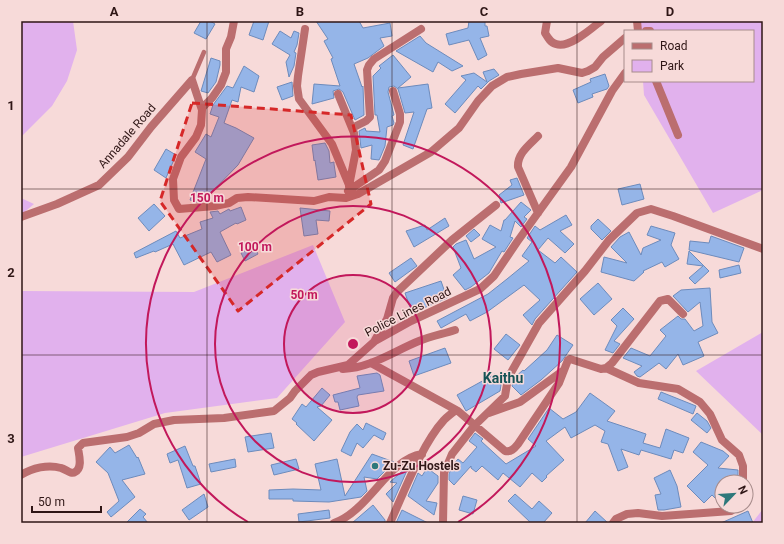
<svg xmlns="http://www.w3.org/2000/svg" width="784" height="544" font-family="Roboto,sans-serif">
<rect width="100%" height="100%" fill="#f7dad9"/>
<path fill="#e1b1ed" d="M 21,21 L 73,21 L 77,50 L 67,81 L 52,106 L 21,137 Z
M 639,21 L 763,21 L 763,190 L 713,213 L 644,95 L 643,81 L 753,81 L 753,31 L 640,31 Z
M 21,198 L 34,204 L 21,215 Z
M 313,245 L 345,322 L 277,398 L 165,413 L 21,457 L 21,291 L 194,292 Z
M 763,332 L 763,435 L 696,371 Z
M 763,509 L 763,523 L 752,523 Z"/>
<path fill="#95b5e8" stroke="#6d8bbc" d="M 201,21 L 210,21 L 215,24 L 206,39 L 194,33 Z
M 254,21 L 269,21 L 263,40 L 249,35 Z
M 316,21 L 359,21 L 363,28 L 390,23 L 392,36 L 380,38 L 384,46 L 368,58 L 354,64 L 362,87 L 363,86 L 364,115 L 355,120 L 343,92 L 339,89 L 333,91 L 334,98 L 312,104 L 314,84 L 340,86 L 331,59 L 333,58 L 324,41 L 328,39 Z
M 469,21 L 485,21 L 485,26 L 487,26 L 489,36 L 480,38 L 487,55 L 478,60 L 469,40 L 449,45 L 446,34 L 468,28 Z
M 280,31 L 291,38 L 294,31 L 299,33 L 297,45 L 294,52 L 296,53 L 294,66 L 289,77 L 286,62 L 290,55 L 272,44 Z
M 420,36 L 426,43 L 463,66 L 452,71 L 438,62 L 433,72 L 396,51 Z
M 393,55 L 411,77 L 398,88 L 428,84 L 432,108 L 427,109 L 413,149 L 403,145 L 414,112 L 405,113 L 398,89 L 394,86 L 389,87 L 388,92 L 394,115 L 392,116 L 394,123 L 393,125 L 387,127 L 385,146 L 380,158 L 379,160 L 371,159 L 372,145 L 361,148 L 359,131 L 365,128 L 366,131 L 380,132 L 377,115 L 375,115 L 373,76 L 381,68 L 379,66 Z
M 211,58 L 220,61 L 220,65 L 216,82 L 208,93 L 201,91 Z
M 244,66 L 259,76 L 254,92 L 241,87 L 238,102 L 232,100 L 224,123 L 236,128 L 254,138 L 238,165 L 202,202 L 195,202 L 190,200 L 206,159 L 195,152 L 206,134 L 211,137 L 219,117 L 210,114 L 213,105 L 227,86 L 233,88 Z
M 494,69 L 499,75 L 489,81 L 481,89 L 478,86 L 455,113 L 445,104 L 466,80 L 461,76 L 474,73 L 487,82 L 483,72 Z
M 605,74 L 609,86 L 607,89 L 592,94 L 593,97 L 578,103 L 573,90 L 591,82 L 590,79 Z
M 292,82 L 293,96 L 282,100 L 277,87 Z
M 325,143 L 329,151 L 330,163 L 334,162 L 334,164 L 336,177 L 318,180 L 315,160 L 314,161 L 312,145 Z
M 166,149 L 176,155 L 166,178 L 154,170 Z
M 517,178 L 524,195 L 501,203 L 499,195 L 512,185 L 510,180 Z
M 640,184 L 644,199 L 622,205 L 618,189 Z
M 521,202 L 531,210 L 524,217 L 527,219 L 521,227 L 515,221 L 510,237 L 513,238 L 504,252 L 502,251 L 489,273 L 471,287 L 465,290 L 453,275 L 461,268 L 453,247 L 456,244 L 466,240 L 474,259 L 496,247 L 482,239 L 490,225 L 501,231 L 504,220 L 505,220 Z
M 154,204 L 165,216 L 149,231 L 138,218 Z
M 241,207 L 246,220 L 237,224 L 236,223 L 220,232 L 231,255 L 217,262 L 211,252 L 184,265 L 173,244 L 155,252 L 154,251 L 136,258 L 134,253 L 176,231 L 180,238 L 202,229 L 200,222 L 213,218 L 210,212 L 218,211 L 220,214 L 229,209 L 230,211 Z
M 300,208 L 330,211 L 329,221 L 316,220 L 318,234 L 304,236 Z
M 566,215 L 572,225 L 560,231 L 574,244 L 565,253 L 548,238 L 538,250 L 555,263 L 561,257 L 577,272 L 535,319 L 532,325 L 523,315 L 540,300 L 524,285 L 487,312 L 470,321 L 466,314 L 441,328 L 437,321 L 488,294 L 507,279 L 529,261 L 522,256 L 532,242 L 527,238 L 535,226 L 540,230 Z
M 445,218 L 449,226 L 414,247 L 406,231 L 425,225 L 427,230 Z
M 598,219 L 611,231 L 602,240 L 591,229 L 591,226 Z
M 651,226 L 675,233 L 671,245 L 679,259 L 665,267 L 662,262 L 643,271 L 644,272 L 634,281 L 601,272 L 604,257 L 627,263 L 611,247 L 620,237 L 629,232 L 641,255 L 643,248 L 661,240 L 647,235 Z
M 474,229 L 480,235 L 471,242 L 466,236 Z
M 711,236 L 744,248 L 739,262 L 689,250 L 690,241 L 709,243 Z
M 254,246 L 258,254 L 245,261 L 241,253 Z
M 689,251 L 709,271 L 695,284 L 689,278 L 703,266 L 687,264 Z
M 411,258 L 417,266 L 395,282 L 389,273 Z
M 739,265 L 741,273 L 720,278 L 719,270 Z
M 441,281 L 447,298 L 412,313 L 405,293 Z
M 598,283 L 612,299 L 594,315 L 580,299 Z
M 710,288 L 712,322 L 718,333 L 698,342 L 704,356 L 683,365 L 678,354 L 666,369 L 659,363 L 640,377 L 637,376 L 634,372 L 642,366 L 623,358 L 631,348 L 650,356 L 666,336 L 660,330 L 678,316 L 681,319 L 685,319 L 694,331 L 703,326 L 700,302 L 688,312 L 673,296 L 681,290 Z
M 623,308 L 634,319 L 614,341 L 620,344 L 613,353 L 605,350 L 617,326 L 611,320 Z
M 506,334 L 520,345 L 508,360 L 494,349 Z
M 557,335 L 573,345 L 562,361 L 541,380 L 521,395 L 512,386 L 514,378 L 523,370 L 524,371 L 547,350 Z
M 445,348 L 451,363 L 414,376 L 409,361 Z
M 377,373 L 380,375 L 384,391 L 358,395 L 357,397 L 359,406 L 340,410 L 338,402 L 335,402 L 333,395 L 360,388 L 357,376 Z
M 495,374 L 501,385 L 500,391 L 466,411 L 457,395 Z
M 322,388 L 330,395 L 321,406 L 317,407 L 332,420 L 314,441 L 296,424 L 297,423 L 292,419 L 302,404 L 306,407 Z
M 661,392 L 696,406 L 693,414 L 658,399 Z
M 590,393 L 615,411 L 607,421 L 646,434 L 643,443 L 660,448 L 666,429 L 689,438 L 683,453 L 674,450 L 671,459 L 641,450 L 639,455 L 621,449 L 628,467 L 618,471 L 608,444 L 601,442 L 605,431 L 595,425 L 571,438 L 565,427 L 546,441 L 564,460 L 546,476 L 547,477 L 542,482 L 532,473 L 520,487 L 503,473 L 498,480 L 482,466 L 476,472 L 471,468 L 471,466 L 454,485 L 449,480 L 449,474 L 453,465 L 458,459 L 463,463 L 477,447 L 469,441 L 475,433 L 483,439 L 481,441 L 506,464 L 536,446 L 528,439 L 549,408 L 563,419 L 576,412 Z
M 697,413 L 707,421 L 711,428 L 707,433 L 691,420 Z
M 366,423 L 386,433 L 383,440 L 374,435 L 363,448 L 357,443 L 351,456 L 341,451 L 350,432 L 357,424 L 363,430 Z
M 271,433 L 274,448 L 248,452 L 245,437 Z
M 701,442 L 723,451 L 729,456 L 718,468 L 738,470 L 738,482 L 722,482 L 722,505 L 712,495 L 704,503 L 687,486 L 708,465 L 693,452 Z
M 129,445 L 137,458 L 138,457 L 145,474 L 122,480 L 135,497 L 111,517 L 107,512 L 119,501 L 108,473 L 96,462 L 110,447 L 115,453 Z
M 185,446 L 193,466 L 195,466 L 201,484 L 187,488 L 178,460 L 170,463 L 167,454 Z
M 372,454 L 394,462 L 377,479 L 364,477 L 367,491 L 361,497 L 329,502 L 293,501 L 293,499 L 269,499 L 269,490 L 293,489 L 321,490 L 315,464 L 337,459 L 345,496 Z
M 235,459 L 236,467 L 211,472 L 209,464 Z
M 296,459 L 299,469 L 274,475 L 271,465 Z
M 408,466 L 409,466 L 393,502 L 386,494 L 397,483 L 390,482 Z
M 427,468 L 438,476 L 438,483 L 426,501 L 437,503 L 434,515 L 408,496 L 418,473 L 422,476 Z
M 670,470 L 677,486 L 681,507 L 664,510 L 658,510 L 655,495 L 661,494 L 654,478 Z
M 204,494 L 208,507 L 189,520 L 182,510 Z
M 515,494 L 532,509 L 539,501 L 552,513 L 543,523 L 531,523 L 508,501 Z
M 463,496 L 477,500 L 473,514 L 459,510 Z
M 373,505 L 385,520 L 385,523 L 352,523 Z
M 140,509 L 146,514 L 143,517 L 148,523 L 126,523 Z
M 329,510 L 330,518 L 299,522 L 298,514 Z
M 402,510 L 428,523 L 396,523 Z
M 595,511 L 608,523 L 585,523 Z
M 748,511 L 753,523 L 721,523 Z"/>
<g fill="none" stroke-linecap="round" stroke-linejoin="round">
<path stroke="#bb6e6f" stroke-width="4.5" d="M 192,80 L 204,52"/>
<path stroke="#bb6e6f" stroke-width="8" d="M 547,21 L 545,33 C 548,38 551,43 556,44 C 569,49 592,28 601,21
M 637,21 L 638,31
M 305,29 L 298,76 L 297,86 L 299,99 L 332,144 L 349,185
M 646,31 L 650,31
M 656,81 L 678,135
M 338,94 L 354,133 L 356,150 L 349,186
M 202,108 L 212,98 L 221,85 L 226,72 L 226,49 L 231,37 L 234,21
M 352,128 L 366,121 L 370,117 L 367,70 L 369,65 L 374,59 L 421,29
M 538,136 C 529,145 517,154 518,167 L 538,213
M 348,191 L 379,170 L 385,161 L 400,122 L 400,114 L 393,91
M 21,217 L 57,204 L 99,185 L 128,157 L 151,127 L 192,80 L 202,110 L 201,125 L 196,137 L 181,157 L 173,179 L 174,200 L 179,209 L 215,206 L 229,203 L 237,198 L 248,197 L 314,201 L 329,197 L 346,198 L 358,194 L 431,152 L 459,128 L 478,101 L 492,86 L 507,77 L 521,74 L 558,68 L 582,73 L 588,71 L 595,67 L 603,57 L 625,38
M 375,340 L 387,319 L 393,298 L 397,292 L 452,240 L 496,205
M 371,363 L 458,411 L 505,451 C 511,452 514,449 518,444 L 559,383 L 568,360 L 570,359 L 601,369 L 606,368 L 612,363 L 660,301 L 668,299 L 683,314
M 606,368 L 639,383 L 678,389 L 700,402 L 710,414 L 722,440 L 739,455 L 743,466 L 743,482
M 343,369 C 371,368 394,351 419,341 C 431,336 443,334 455,330
M 489,413 L 520,402 L 564,370
M 21,475 C 32,468 48,464 61,468 C 66,469 71,475 75,472 C 83,468 79,455 78,448 L 83,443 L 127,437 L 139,433 L 154,424 L 174,420 L 224,418 L 274,411 L 290,398 L 295,391 L 311,375 L 318,372 L 348,365 L 375,341 L 411,321 L 480,289 L 494,276 L 517,242 L 571,167 L 612,91 L 625,73
M 334,523 C 369,511 388,459 422,454
M 390,523 C 404,492 422,444 444,420 C 448,416 452,413 456,410
M 443,523 L 444,473 L 452,454 L 474,426 L 505,396 L 508,378 L 539,323 L 585,271 L 609,240 L 637,213 L 651,209 L 673,216 L 763,249
M 613,523 L 616,519 L 627,514 L 638,513 L 662,516 L 731,511 L 738,506"/>
</g>
<path fill="#d62828" fill-opacity="0.2" stroke="#d62828" stroke-width="3" stroke-dasharray="8 5" stroke-linejoin="round" d="M 192,103 L 351,115 L 371,204 L 238,311 L 160,201 Z"/>
<path fill="none" stroke="#2f1616" stroke-width="1" stroke-opacity="0.55" d="M 207,21 L 207,523M 392,21 L 392,523M 577,21 L 577,523M 21,189 L 763,189M 21,355 L 763,355"/>
<circle cx="353" cy="344" r="69" fill="#c2185b" fill-opacity=".12"/>
<g fill="none" stroke="#c2185b" stroke-width="2">
<circle cx="353" cy="344" r="69"/>
<circle cx="353" cy="344" r="138"/>
<path d="M248 522A207 207 0 1 1 458 522"/>
</g>
<circle fill="#2e787b" stroke="#f7dad9" stroke-width="1.5" cx="375" cy="466" r="4"/>
<g text-anchor="middle" stroke-width="3" stroke-linejoin="round" paint-order="stroke">
<g font-size="12" fill="#2f1616" stroke="#f7dad9">
<text transform="translate(127 136) rotate(-49)" y="4">Annadale Road</text>
<text transform="translate(408 312) rotate(-27)" y="4">Police Lines Road</text>
</g>
<g font-size="12" font-weight="bold" fill="#2f1616" stroke="#f7dad9" text-anchor="start">
<text x="383" y="470">Zu-Zu Hostels</text>
</g>
<g font-size="14" font-weight="bold" fill="#155255" stroke="#f7dad9">
<text x="503" y="383">Kaithu</text>
</g>
</g>
<circle cx="353" cy="344" r="6" fill="#c2185b" stroke="#f7dad9" stroke-width="2"/>
<g font-size="12" text-anchor="middle" font-weight="bold" fill="#c2185b" stroke="#f7dad9" stroke-width="3" stroke-linejoin="round" paint-order="stroke">
<text x="207" y="202">150 m</text>
<text x="255" y="251">100 m</text>
<text x="304" y="299">50 m</text>
</g>
<rect width="784" height="544" fill="none" stroke="#f7dad9" stroke-width="44"/>
<rect x="624" y="30" width="130" height="52" fill="#f7dad9" stroke="#a78c8b"/>
<rect x="632" y="43" width="20" height="6" fill="#bb6e6f" stroke="#a78c8b"/>
<text x="660" y="50" font-size="12" fill="#2f1616">Road</text>
<rect x="632" y="60" width="20" height="12" fill="#e1b1ed" stroke="#a78c8b"/>
<text x="660" y="70" font-size="12" fill="#2f1616">Park</text>
<g transform="translate(734 494) rotate(65)"><circle r="19" fill="#f7dad9" stroke="#a78c8b"/>
<path d="M0-3L7 15L0 10L-7 15Z" fill="#2e787b"/>
<text y="-6" font-size="11" font-weight="bold" text-anchor="middle" fill="#2f1616">N</text>
</g>
<path d="M32 506v6h69v-6" fill="none" stroke="#2f1616" stroke-width="2"/>
<text x="38" y="506" font-size="12" fill="#2f1616" stroke="#f7dad9" stroke-width="3" paint-order="stroke">50 m</text>
<rect x="22" y="22" width="740" height="500" fill="none" stroke="#2f1616" stroke-width="1.5"/>
<g font-size="13" text-anchor="middle" font-weight="bold" fill="#2f1616">
<text x="114" y="16">A</text>
<text x="300" y="16">B</text>
<text x="484" y="16">C</text>
<text x="670" y="16">D</text>
<text x="11" y="110">1</text>
<text x="11" y="277">2</text>
<text x="11" y="443">3</text>
</g>
</svg>
